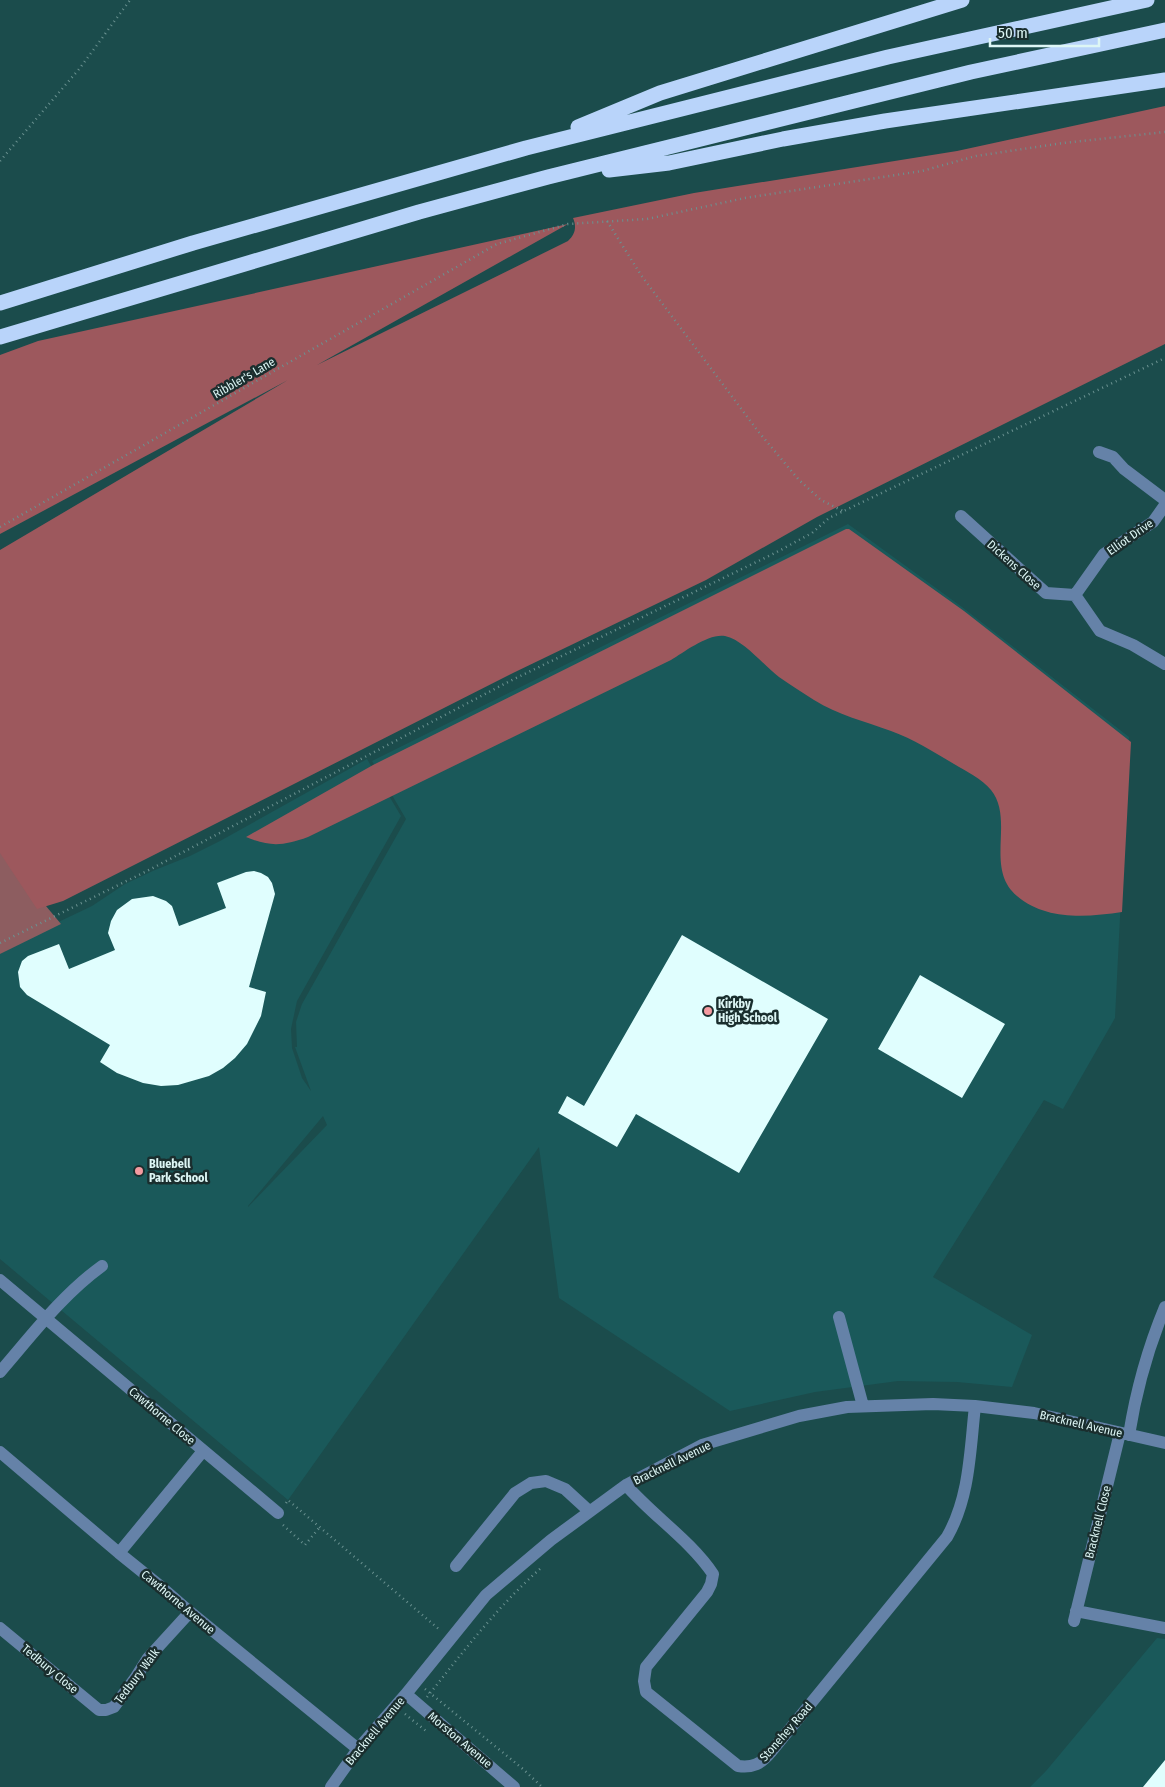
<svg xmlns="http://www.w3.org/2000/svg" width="1165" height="1787" font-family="'Fira Sans Condensed',sans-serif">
<rect width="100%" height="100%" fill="#1b4c4c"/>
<path fill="#1a595a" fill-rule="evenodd" d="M 848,524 L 962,607 L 1129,737 L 1115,1018 L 1063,1109 L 1044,1100 L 933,1277 L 1032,1335 L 1012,1387 L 957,1382 L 898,1381 L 815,1392 L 730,1411 L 559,1298 L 539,1147 L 288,1500 L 0,1259 L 0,954 L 50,926 L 92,906 L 125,884 L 155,870 L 190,856 L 220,841 L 367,759 L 401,816 L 297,1001 L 291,1029 L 292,1048 L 302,1078 L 311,1091 L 295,1047 L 297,1047 L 296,1022 L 302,1004 L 406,819 L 372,761 ZM 323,1116 L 327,1125 L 248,1207 L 248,1206 Z
M 1157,1638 L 1165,1639 L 1165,1787 L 1030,1787 L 1046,1771 Z"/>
<path fill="#8d5d60" d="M 0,851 L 61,924 L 0,954 Z"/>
<path fill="#9d585d" d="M 1165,106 L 1165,344 L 817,517 L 706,580 L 513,673 L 63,901 L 37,909 L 0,853 L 0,550 L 288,380 L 0,534 L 0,355 L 38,341 L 568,224 L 317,365 L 568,241 C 575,235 577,227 573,218 L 694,193 L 957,151 Z
M 846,529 L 849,529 L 964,611 L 1131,742 L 1122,912 C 1088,917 1046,921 1017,896 C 984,868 1015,820 991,790 C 982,779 966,771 954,764 C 934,752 913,739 891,731 C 864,721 838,715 814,700 C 802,692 790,685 779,677 C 764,666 744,640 725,636 C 709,633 684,652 671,660 L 308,837 C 283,846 270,847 246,837 L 373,765 Z"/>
<path fill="#e0fefe" d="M 254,871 L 261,873 L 268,877 L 272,883 L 275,894 L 249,987 L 266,992 L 261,1016 L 247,1044 L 235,1058 L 223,1068 L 209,1076 L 178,1085 L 161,1086 L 143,1083 L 117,1073 L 100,1062 L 110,1045 L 27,995 L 20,987 L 18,972 L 22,961 L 28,956 L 59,944 L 69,969 L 115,950 L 108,933 L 111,921 L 117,910 L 132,899 L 153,896 L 166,901 L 172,906 L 179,926 L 226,908 L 217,883 L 246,872 Z
M 682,935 L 828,1019 L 739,1173 L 636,1114 L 617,1147 L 558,1113 L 567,1096 L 584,1106 Z
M 920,975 L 1005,1024 L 962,1098 L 878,1049 Z
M 1165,1760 L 1165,1787 L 1143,1787 Z"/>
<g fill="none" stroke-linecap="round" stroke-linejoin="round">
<path stroke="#6b9291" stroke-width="2.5" stroke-dasharray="1 4" stroke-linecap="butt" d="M 0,161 L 80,68 L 130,0
M 607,221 L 641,275 L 757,430 L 799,480 L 821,500 L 843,511
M 0,527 L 497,244 L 568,224 L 647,219 L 745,198 L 922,171 L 976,156 L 1063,143 L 1165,132
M 0,943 L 147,871 L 508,682 L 775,553 L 812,533 L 829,518 L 1165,358
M 286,1503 L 288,1500 L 441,1631
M 283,1525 L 305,1545 L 319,1528
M 425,1689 L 523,1769 L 542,1787
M 427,1697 C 463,1652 497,1607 541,1568
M 405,1714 L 426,1731"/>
<path stroke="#6582a8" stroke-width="12" d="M 1099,452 L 1113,457 L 1124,469 L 1165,500
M 1165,505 L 1153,522 L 1104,554 L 1075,595 L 1100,631 L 1133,645 L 1165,664
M 961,516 L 1046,593 L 1075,595
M 0,1280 L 278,1513
M 839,1317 L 863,1406
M 0,1372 C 32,1335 62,1295 102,1266
M 1129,1435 C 1136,1391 1148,1348 1165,1307
M 0,1452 L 119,1553 L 160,1586 L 190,1612 L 358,1749
M 626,1485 C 653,1516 690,1540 713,1574 L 711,1584 L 707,1592 L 646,1667 L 644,1681 L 646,1692 L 738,1766 C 753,1768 761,1764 771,1752 L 947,1537 C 970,1497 970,1450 975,1406
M 119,1553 L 203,1451
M 456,1566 L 515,1493 L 531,1483 L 546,1481 L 565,1489 L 589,1511
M 1076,1611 L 1165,1628
M 1074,1621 L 1120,1433
M 0,1628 L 99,1710 L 106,1710 L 114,1707 L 136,1677 L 148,1658 L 190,1612
M 406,1694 L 514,1787
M 331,1787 L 358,1749 L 406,1694 L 486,1595 L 551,1540 L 626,1485 L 702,1445 L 799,1416 L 847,1407 L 933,1404 L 975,1406 L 1034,1413 L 1165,1443"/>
<path stroke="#b9d4fa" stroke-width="15" d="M 578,127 L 660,93 L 962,0
M 609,170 L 669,163 L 783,139 L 885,121 L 1165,80
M 0,303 L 193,243 L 526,148 L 888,57 L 1147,0
M 0,337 L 419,212 L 548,177 L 971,72 L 1165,30"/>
</g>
<g fill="#f49aa0" stroke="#1a2e2e" stroke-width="2">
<circle cx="708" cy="1011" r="5"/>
<circle cx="139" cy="1171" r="5"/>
</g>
<g text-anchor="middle" stroke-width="5" stroke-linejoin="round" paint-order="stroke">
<g font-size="12" fill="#ddf6f5" stroke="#1a2e2e">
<text transform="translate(244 378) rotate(-30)" y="4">Ribbler's Lane</text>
<text transform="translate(1130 537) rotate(-35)" y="4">Elliot Drive</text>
<text transform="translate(1014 565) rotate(42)" y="4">Dickens Close</text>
<text transform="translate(162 1416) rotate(40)" y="4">Cawthorne Close</text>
<text transform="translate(1081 1424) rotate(13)" y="4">Bracknell Avenue</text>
<text transform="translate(672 1463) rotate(-26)" y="4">Bracknell Avenue</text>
<text transform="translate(1098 1522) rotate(-76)" y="4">Bracknell Close</text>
<text transform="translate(178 1602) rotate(40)" y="4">Cawthorne Avenue</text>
<text transform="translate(50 1669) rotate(40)" y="4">Tedbury Close</text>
<text transform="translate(137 1676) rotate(-53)" y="4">Tedbury Walk</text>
<text transform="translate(375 1731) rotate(-50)" y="4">Bracknell Avenue</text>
<text transform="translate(786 1732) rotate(-49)" y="4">Stonehey Road</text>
<text transform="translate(460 1740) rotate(40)" y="4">Morston Avenue</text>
</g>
<g font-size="12" font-weight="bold" fill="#ddf6f5" stroke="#1a2e2e" text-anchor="start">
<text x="718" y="1008">Kirkby<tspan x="718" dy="14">High School</tspan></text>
<text x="149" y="1168">Bluebell<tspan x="149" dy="14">Park School</tspan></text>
</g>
</g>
<path d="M990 38v8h109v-8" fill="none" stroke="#ddf6f5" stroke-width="2.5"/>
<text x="998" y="38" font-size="15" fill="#ddf6f5" stroke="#1a2e2e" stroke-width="4" paint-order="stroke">50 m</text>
</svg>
